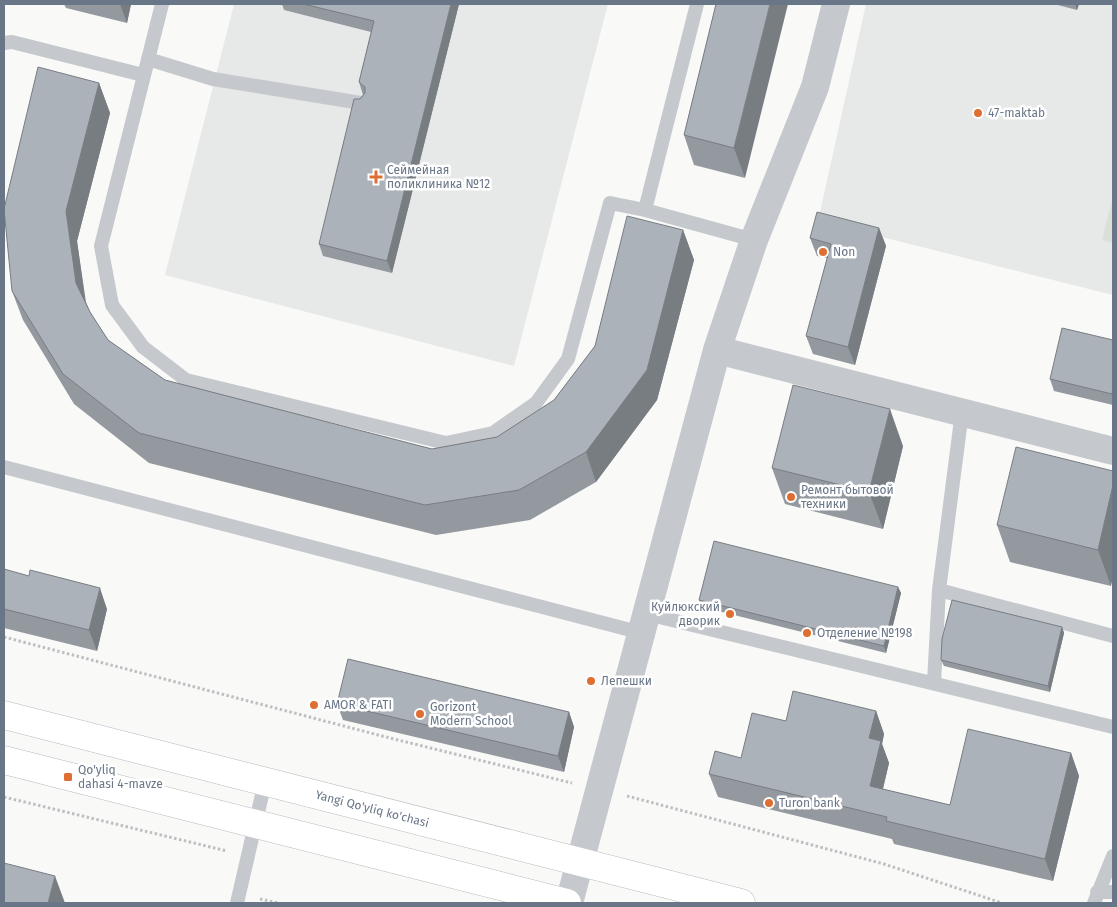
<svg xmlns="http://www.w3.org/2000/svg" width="1117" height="907" font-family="'Fira Sans',sans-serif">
<rect width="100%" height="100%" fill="#f9f9f7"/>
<path fill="#e7e8e8" d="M 234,4 L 608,4 L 514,366 L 165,275 Z
M 866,4 L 1113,4 L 1113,295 L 818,221 Z"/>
<path fill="#dae0d8" d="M 1113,196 L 1113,243 L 1102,240 Z"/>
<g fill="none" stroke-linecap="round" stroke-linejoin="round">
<g stroke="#b7bbc1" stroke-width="29">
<g id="secondary">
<path id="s1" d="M 4,715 L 741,903"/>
<path d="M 4,760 L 567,903"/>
</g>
</g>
<path stroke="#bdbfc2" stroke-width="3" stroke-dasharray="2.5 2.5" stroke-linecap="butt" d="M 4,637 L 382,736 L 572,783
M 627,796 L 884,864 L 1002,903
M 4,797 L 227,851
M 260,899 L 278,903"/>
<path stroke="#c5c8cc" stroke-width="14" d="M 162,4 L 101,246 L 112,305 L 143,347 L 186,380 L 446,443 L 493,433 L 536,403 L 568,359 L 610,203 L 645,210 L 754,240
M 4,43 L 12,42 L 143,75
M 148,59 L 213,79 L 361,103
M 645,210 L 697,4
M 4,467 L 642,633
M 939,590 L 1113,636
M 647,614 L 1113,727
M 934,682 L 939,590 L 962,412
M 1097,892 L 1113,892
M 237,903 L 265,782
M 1094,903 L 1113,856"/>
<path stroke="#c5c8cc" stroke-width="28" d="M 717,350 L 1113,451
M 569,903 L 717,350 L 754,240 L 815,87 L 836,4"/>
<use href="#secondary" stroke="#fff" stroke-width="28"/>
</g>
<path fill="#94999f" d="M 64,4 L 131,4 L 127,23 L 66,8 Z
M 282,4 L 459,4 L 392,273 L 323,256 L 319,244 L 360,99 L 363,95 L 359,82 L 371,32 L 284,10 Z
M 716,4 L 745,178 L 694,165 L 684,135 Z
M 1054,4 L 1079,4 L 1077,10 Z
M 99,83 L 110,113 L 77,241 L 86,302 L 90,312 L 108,340 L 165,380 L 432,449 L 497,437 L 554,400 L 683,230 L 694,260 L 657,400 L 596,482 L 530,520 L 436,535 L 149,463 L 74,404 L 23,320 L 12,291 Z
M 879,228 L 886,246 L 855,365 L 813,354 L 806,336 L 827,258 L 817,256 L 810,238 Z
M 1113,340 L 1113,405 L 1054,391 L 1050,379 Z
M 903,446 L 883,529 L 785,504 L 772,468 Z
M 1113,471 L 1111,586 L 1010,562 L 997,525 Z
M 4,569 L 107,609 L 97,651 L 4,628 Z
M 898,587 L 901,593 L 886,653 L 702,607 L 699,600 Z
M 1062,627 L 1064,633 L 1050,692 L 944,666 L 941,660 Z
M 337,704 L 569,712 L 574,727 L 564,772 L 343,720 Z
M 876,711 L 884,734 L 882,744 L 889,763 L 883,789 L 950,805 L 1071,753 L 1079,776 L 1053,881 L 894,844 L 892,839 L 718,797 L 709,774 L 741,758 L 786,721 Z"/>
<path fill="#787d82" d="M 120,4 L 131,4 L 127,23 Z
M 451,4 L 459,4 L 392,273 L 387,261 Z
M 770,4 L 788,4 L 745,178 L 734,148 Z
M 1075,4 L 1079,4 L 1077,10 Z
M 99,83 L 110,113 L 77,241 L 87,313 L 76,283 L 66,211 Z
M 879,228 L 886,246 L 855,365 L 848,347 Z
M 683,230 L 694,260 L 657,400 L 596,482 L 586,452 Z
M 890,409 L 903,446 L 883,529 L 869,492 Z
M 1113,485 L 1113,577 L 1111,586 L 1098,550 Z
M 898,587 L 901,593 L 886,653 L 884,646 Z
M 100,588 L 107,609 L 97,651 L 89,630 Z
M 1062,627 L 1064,633 L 1050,692 L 1048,686 Z
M 876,711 L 884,734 L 882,744 L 889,763 L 878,809 L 870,786 L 869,738 Z
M 569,712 L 574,727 L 564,772 L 558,756 Z
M 1071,753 L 1079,776 L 1053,881 L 1045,859 Z
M 55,876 L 65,903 L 48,903 Z"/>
<path fill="#acb2b9" stroke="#787d82" d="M 303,4 L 451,4 L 387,261 L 319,244 L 354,99 L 360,99 L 365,93 L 365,87 L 359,82 L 374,21 Z
M 716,4 L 770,4 L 734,148 L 684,135 Z
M 38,67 L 99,83 L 66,211 L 76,283 L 90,312 L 108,340 L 165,380 L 432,449 L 497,437 L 554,400 L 595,346 L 627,216 L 683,230 L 647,370 L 586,452 L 519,490 L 425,505 L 139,433 L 63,374 L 12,291 L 4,209 Z
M 817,212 L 879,228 L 848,347 L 806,336 L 831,244 L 810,238 Z
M 1062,328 L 1113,340 L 1113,388 L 1112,394 L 1050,379 Z
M 793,385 L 890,409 L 869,492 L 772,468 Z
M 1016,447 L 1113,471 L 1113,485 L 1098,550 L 997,525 Z
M 714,541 L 898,587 L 884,646 L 699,600 Z
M 4,569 L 29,576 L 30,570 L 100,588 L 89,630 L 4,609 Z
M 952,600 L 1062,627 L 1048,686 L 941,660 L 942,639 Z
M 348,659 L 569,712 L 558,756 L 337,704 Z
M 793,691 L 876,711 L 869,738 L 881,741 L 870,786 L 950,805 L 968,729 L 1071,753 L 1045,859 L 886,821 L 887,817 L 709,774 L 715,751 L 741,758 L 752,713 L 786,721 Z
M 4,863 L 55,876 L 48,903 L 4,903 Z"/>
<g fill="#de6e31" stroke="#fff" stroke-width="2">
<circle cx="978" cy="113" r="5"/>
<path d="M373.5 169.5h5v5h5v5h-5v5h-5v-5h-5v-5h5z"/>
<circle cx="823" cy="252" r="5"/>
<circle cx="791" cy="497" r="5"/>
<circle cx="730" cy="614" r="5"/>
<circle cx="807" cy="633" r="5"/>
<circle cx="591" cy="681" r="5"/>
<circle cx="314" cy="705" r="5"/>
<circle cx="420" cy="714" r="5"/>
<rect x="63" y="772" width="10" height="10" rx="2.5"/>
<circle cx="769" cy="803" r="5"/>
</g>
<g text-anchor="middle" stroke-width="5" stroke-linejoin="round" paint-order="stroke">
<g font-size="12" fill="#697687" stroke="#fff" text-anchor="start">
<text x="988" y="117">47-maktab</text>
<text x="387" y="174">Сеймейная<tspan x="387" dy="14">поликлиника №12</tspan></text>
<text x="833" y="256">Non</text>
<text x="801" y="494">Ремонт бытовой<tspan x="801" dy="14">техники</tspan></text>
<text x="720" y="611" text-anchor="end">Куйлюкский<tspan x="720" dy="14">дворик</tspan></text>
<text x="817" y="637">Отделение №198</text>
<text x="601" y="685">Лепешки</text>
<text x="324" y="709">AMOR &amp; FATI</text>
<text x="430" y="711">Gorizont<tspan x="430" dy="14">Modern School</tspan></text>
<text x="78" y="774">Qo'yliq<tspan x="78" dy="14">dahasi 4-mavze</tspan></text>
<text x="779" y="807">Turon bank</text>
</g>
<g font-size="12" fill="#697687" stroke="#fff">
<text dy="4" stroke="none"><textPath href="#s1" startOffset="380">Yangi Qo'yliq ko'chasi</textPath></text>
</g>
</g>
<rect width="1117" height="907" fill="none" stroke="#697687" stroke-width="10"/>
</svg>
